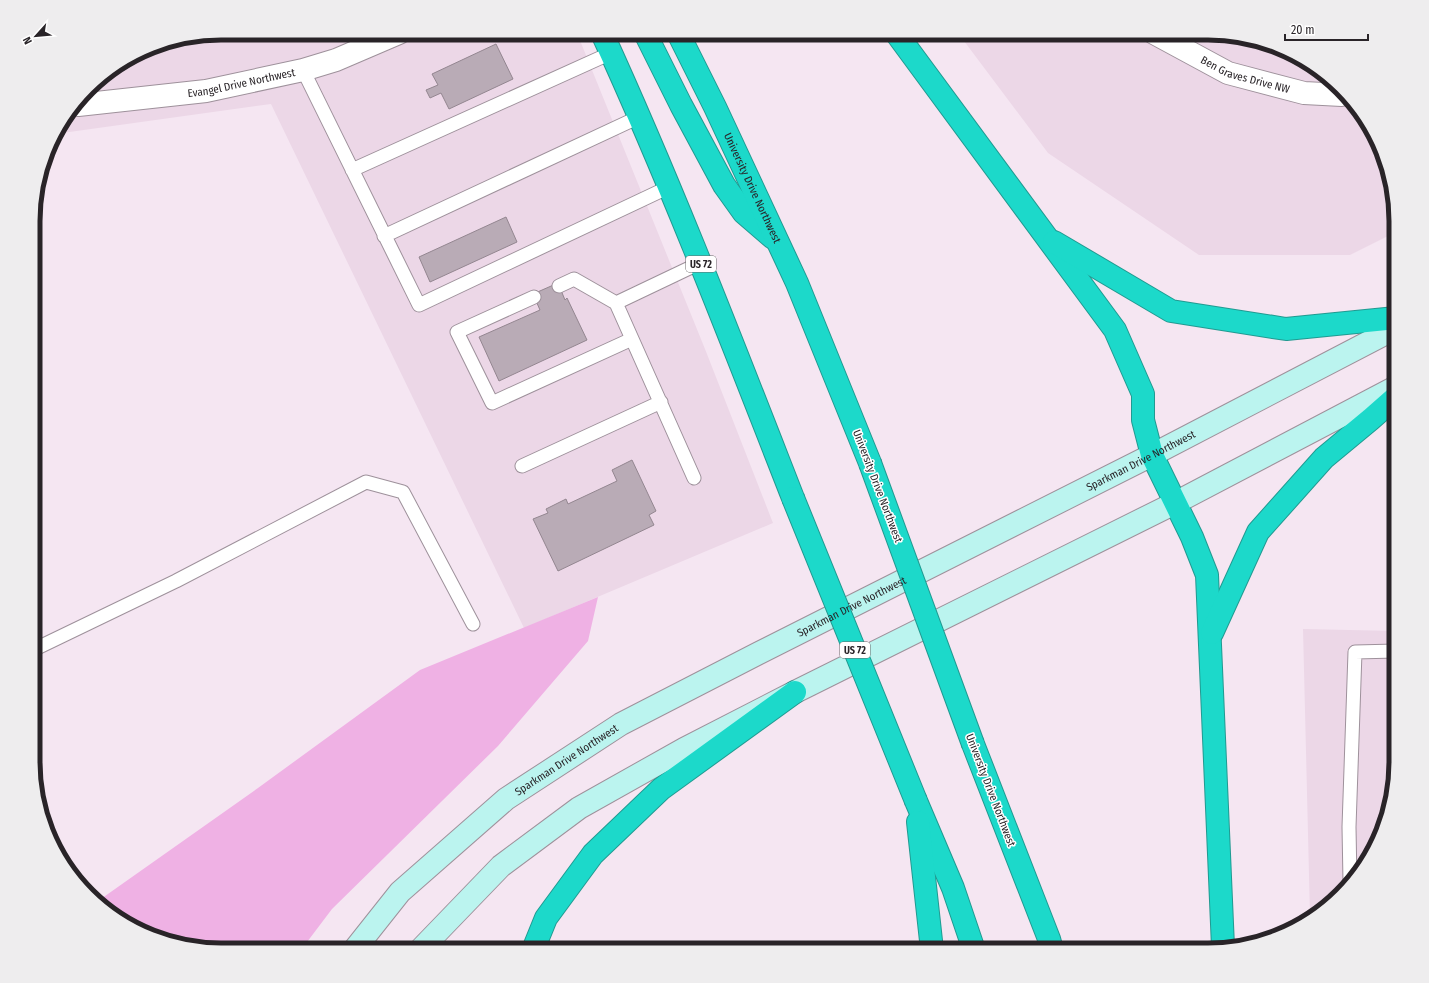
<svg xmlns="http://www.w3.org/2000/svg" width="1429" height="983" font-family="'Fira Sans Condensed',sans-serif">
<rect width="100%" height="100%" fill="#f5e6f2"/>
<path fill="#ecd7e7" d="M 221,33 L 577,33 L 705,349 L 773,523 L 524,628 L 271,104 L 55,134 L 97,80 L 149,47 Z
M 958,33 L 1220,33 L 1269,43 L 1322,72 L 1377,137 L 1396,209 L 1396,232 L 1350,255 L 1199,255 L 1048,153 Z
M 1303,629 L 1396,631 L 1396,774 L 1386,823 L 1357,876 L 1310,915 Z"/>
<path fill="#efb1e4" d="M 598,597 L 588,641 L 498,746 L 332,909 L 301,950 L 209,950 L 160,940 L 107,911 L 98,901 L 258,788 L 420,670 Z"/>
<path fill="#b9abb6" stroke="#938690" d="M 496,44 L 513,79 L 449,109 L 441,93 L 430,98 L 426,90 L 438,85 L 432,74 Z
M 506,217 L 517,242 L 430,282 L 419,257 Z
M 558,283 L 565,300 L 567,298 L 587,340 L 499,381 L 479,337 L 540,310 L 533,294 Z
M 632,460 L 656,511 L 649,515 L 654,525 L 558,571 L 533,519 L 548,513 L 546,509 L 566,499 L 568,504 L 617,481 L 612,470 Z"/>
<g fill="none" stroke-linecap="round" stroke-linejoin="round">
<g stroke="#9e919b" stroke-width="15">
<path id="lane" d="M 303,70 L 419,305 L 669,187
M 352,170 L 611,53
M 384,236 L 639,117
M 559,286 L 574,279 L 616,303 L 694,478
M 534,297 L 457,332 L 492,403 L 632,339
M 616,303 L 700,263
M 522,466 L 661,402
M 35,649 L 176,581 L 366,482 L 403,492 L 473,624
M 1350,882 L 1349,827 L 1355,652 L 1396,651"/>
</g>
<g stroke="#9e919b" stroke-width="24">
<g id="street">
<path id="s1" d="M 1154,33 L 1228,73 L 1304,93 L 1342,95"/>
<path id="s2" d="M 78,105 L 206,91 L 303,70 L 336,60 L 399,33"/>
</g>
</g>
<g stroke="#9e919b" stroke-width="24">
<g id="secondary">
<path id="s3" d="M 354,950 L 400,892 L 506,799 L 621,724 L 759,653 L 1152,455 L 1396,328"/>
<path d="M 420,950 L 501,866 L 579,808 L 684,749 L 795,692 L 1175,503 L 1396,387"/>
</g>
</g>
<g stroke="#219a91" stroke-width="24">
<g id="highway">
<path d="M 602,33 C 672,186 732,342 793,498"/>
<path d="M 645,33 L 681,105 L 724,185 L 744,213 L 773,238"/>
<path id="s4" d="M 678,33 L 715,107 L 797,283 L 870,463"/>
<path d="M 896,33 L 1115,330 L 1143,394 L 1143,420 L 1152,455 L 1192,537 L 1207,575 L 1223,947"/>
<path d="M 1054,242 L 1171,311 L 1286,329 L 1396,318"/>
<path d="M 1212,633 L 1258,532 L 1324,458 L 1371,419 L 1396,397"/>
<path d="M 973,744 L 1049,939 L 1052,950"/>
<path d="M 916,801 L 953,888 L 974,950"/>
<path d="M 918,822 L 932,950"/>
<path d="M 533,950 L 546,918 L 593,854 L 661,789 L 795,692"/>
</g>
</g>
<use href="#lane" stroke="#fff" stroke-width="13"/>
<use href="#street" stroke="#fff" stroke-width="22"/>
<use href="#secondary" stroke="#bbf4ef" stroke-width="22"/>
<use href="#highway" stroke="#1cd9ca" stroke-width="22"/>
<g stroke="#219a91" stroke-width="24" stroke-linecap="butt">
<path id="highway-bridge" d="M 870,463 L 973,744
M 793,498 L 916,801"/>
</g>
<use href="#highway-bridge" stroke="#1cd9ca" stroke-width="22"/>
</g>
<g text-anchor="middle" stroke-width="3" stroke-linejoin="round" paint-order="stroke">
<g fill="#fff" stroke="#696668" stroke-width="1">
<rect x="686" y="256" width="30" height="16" rx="3"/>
<rect x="840" y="642" width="30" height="16" rx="3"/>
</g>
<g font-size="10" font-weight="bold" fill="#292428">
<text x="701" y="268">US 72</text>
<text x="855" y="654">US 72</text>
</g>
<g font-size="11" fill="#292428" stroke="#fff">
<text dy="4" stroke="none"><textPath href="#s1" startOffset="101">Ben Graves Drive NW</textPath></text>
<text dy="4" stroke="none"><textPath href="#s2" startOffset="165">Evangel Drive Northwest</textPath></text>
<text dy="4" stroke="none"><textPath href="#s4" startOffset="172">University Drive Northwest</textPath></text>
<text dy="4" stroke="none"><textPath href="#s3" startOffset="935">Sparkman Drive Northwest</textPath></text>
<text transform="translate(878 486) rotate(69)" y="4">University Drive Northwest</text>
<text dy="4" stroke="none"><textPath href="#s3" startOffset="611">Sparkman Drive Northwest</textPath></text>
<text dy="4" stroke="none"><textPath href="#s3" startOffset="287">Sparkman Drive Northwest</textPath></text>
<text transform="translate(991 790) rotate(69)" y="4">University Drive Northwest</text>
</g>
</g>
<path d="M0 0H1429V983H0ZM221 40H1208A181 181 0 0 1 1389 221V762A181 181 0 0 1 1208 943H221A181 181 0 0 1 40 762V221A181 181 0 0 1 221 40Z" fill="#eeedee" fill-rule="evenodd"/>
<path fill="none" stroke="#292428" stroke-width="5" d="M221 40H1208A181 181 0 0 1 1389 221V762A181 181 0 0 1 1208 943H221A181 181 0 0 1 40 762V221A181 181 0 0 1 221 40Z"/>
<g transform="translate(36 36) rotate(243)" stroke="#ffffff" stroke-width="3" paint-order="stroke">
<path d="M0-3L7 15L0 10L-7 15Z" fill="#292428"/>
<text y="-6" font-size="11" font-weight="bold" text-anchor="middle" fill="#292428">N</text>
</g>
<path d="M1285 34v6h83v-6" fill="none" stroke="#292428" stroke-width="2"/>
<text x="1291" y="34" font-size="12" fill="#292428" stroke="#ffffff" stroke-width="3" paint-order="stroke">20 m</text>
</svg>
